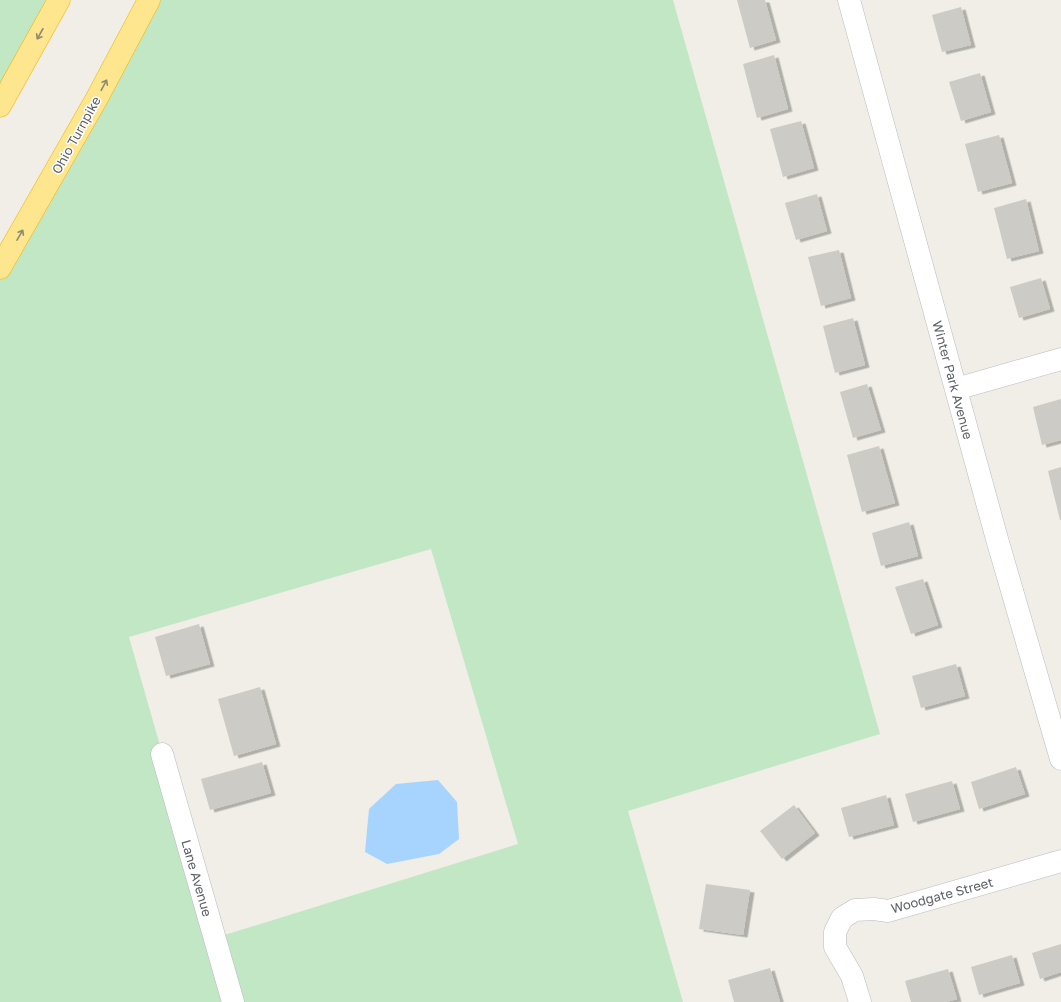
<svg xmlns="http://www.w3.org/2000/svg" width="1061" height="1002" font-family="'Golos Text',sans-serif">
<defs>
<filter id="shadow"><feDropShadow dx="4.5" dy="2.5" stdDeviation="0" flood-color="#0004"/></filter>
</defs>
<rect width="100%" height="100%" fill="#f0eee6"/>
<path fill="#c2e7c4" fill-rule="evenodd" d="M 0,0 L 59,0 L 0,106 Z
M 149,0 L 673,0 L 880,734 L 628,811 L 683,1002 L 0,1002 L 0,268 ZM 431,549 L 518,844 L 215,938 L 129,637 Z"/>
<path fill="#a6d4ff" d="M 438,780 L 457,802 L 459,839 L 439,854 L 387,864 L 365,852 L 369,809 L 396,784 Z"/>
<path fill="#cdcbc5" filter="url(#shadow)" d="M 737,0 L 765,0 L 776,40 L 750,48 Z
M 961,7 L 971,45 L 942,52 L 932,15 Z
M 774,55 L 788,109 L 757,118 L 743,64 Z
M 980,73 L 991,112 L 961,121 L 949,82 Z
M 801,121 L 814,168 L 783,177 L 770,129 Z
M 999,135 L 1012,183 L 978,192 L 965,144 Z
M 817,194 L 827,231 L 796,240 L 785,203 Z
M 1026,199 L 1039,251 L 1007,259 L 994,208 Z
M 839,250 L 851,298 L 821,306 L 808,257 Z
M 1041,278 L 1050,309 L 1019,318 L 1010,287 Z
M 853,318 L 865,365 L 835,373 L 823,326 Z
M 867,384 L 881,430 L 853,438 L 840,392 Z
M 1061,399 L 1061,440 L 1042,445 L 1033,407 Z
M 879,446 L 895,503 L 862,512 L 847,455 Z
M 1061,467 L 1061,520 L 1060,520 L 1048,471 Z
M 909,522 L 918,556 L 881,566 L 872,533 Z
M 923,579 L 938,625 L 911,634 L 895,587 Z
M 199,624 L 210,664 L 166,676 L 155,637 Z
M 956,664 L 965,696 L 921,708 L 912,676 Z
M 260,687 L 276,744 L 234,756 L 218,699 Z
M 262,762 L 271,793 L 210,810 L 201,779 Z
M 1016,767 L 1025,794 L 979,809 L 971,782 Z
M 952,781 L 960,809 L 913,822 L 905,794 Z
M 886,795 L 894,825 L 849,837 L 841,808 Z
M 794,805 L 815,833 L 782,859 L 760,831 Z
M 706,884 L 750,890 L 743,935 L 699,929 Z
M 1061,944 L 1061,972 L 1040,979 L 1032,953 Z
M 1012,955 L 1020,983 L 979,995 L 971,967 Z
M 770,968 L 780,1002 L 734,1002 L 728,980 Z
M 948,969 L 957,999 L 946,1002 L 911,1002 L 905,981 Z"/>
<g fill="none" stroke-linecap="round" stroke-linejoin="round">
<g stroke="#b8bbbf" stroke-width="23">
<path id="minor" d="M 849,0 L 997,539 L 1061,759
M 956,389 L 1061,359
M 162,754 L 233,1002
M 860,1002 L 852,976 L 835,947 L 835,932 L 842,918 L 855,910 L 874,909 L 888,911 L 1061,861"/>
</g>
<g stroke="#f5b300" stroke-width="23">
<path id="highway" d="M 0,106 L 59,0
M 0,268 L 97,98 L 149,0"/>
</g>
<use href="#minor" stroke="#fff" stroke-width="22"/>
<use href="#highway" stroke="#fee68e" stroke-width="22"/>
</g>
<defs><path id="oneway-shaft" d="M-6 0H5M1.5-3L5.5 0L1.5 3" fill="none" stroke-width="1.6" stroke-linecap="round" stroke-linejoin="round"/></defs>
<g stroke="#8d8972">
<use href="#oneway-shaft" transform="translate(40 34) rotate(119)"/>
<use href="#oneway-shaft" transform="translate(104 85) rotate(-62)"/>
<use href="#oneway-shaft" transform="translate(20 235) rotate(-60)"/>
</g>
<g text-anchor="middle" stroke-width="3" stroke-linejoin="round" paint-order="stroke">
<g font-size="13" fill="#5d6166" stroke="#fff">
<text transform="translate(76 135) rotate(-61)" y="5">Ohio Turnpike</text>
<text transform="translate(953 380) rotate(75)" y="5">Winter Park Avenue</text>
<text transform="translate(197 878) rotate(74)" y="5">Lane Avenue</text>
<text transform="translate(942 895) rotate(-15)" y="5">Woodgate Street</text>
</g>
</g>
</svg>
